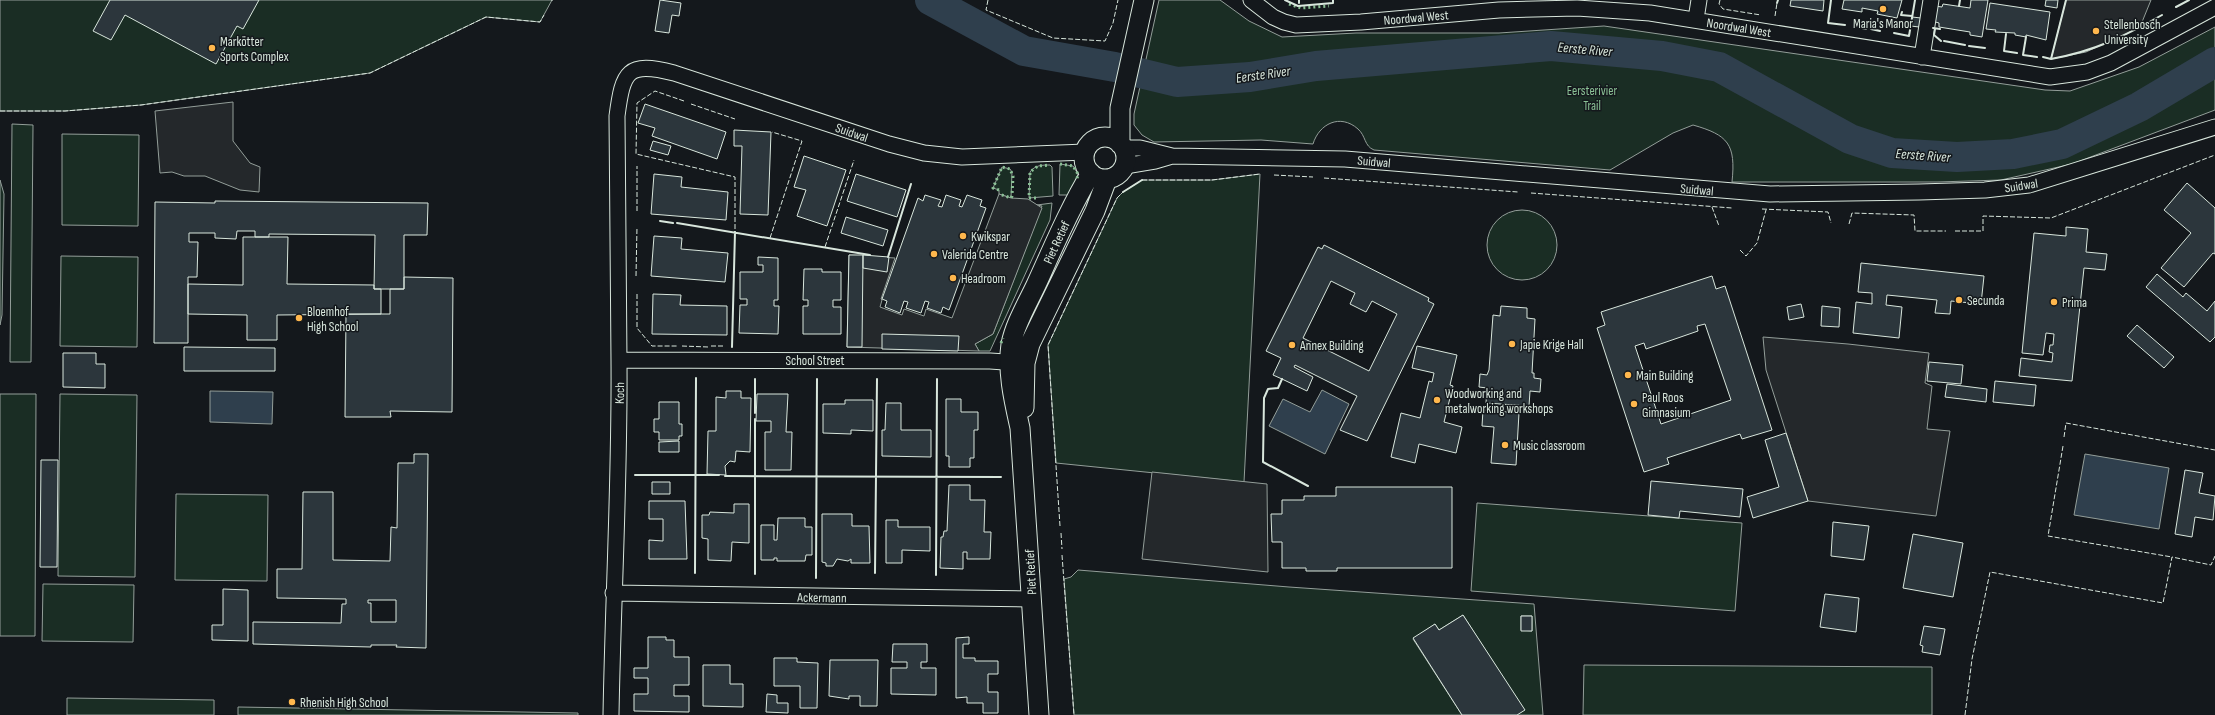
<svg xmlns="http://www.w3.org/2000/svg" width="2215" height="715" font-family="'Sofia Sans Condensed',sans-serif">
<rect width="100%" height="100%" fill="#14181c"/>
<path fill="#1a2d24" stroke="#939e99" fill-rule="evenodd" d="M 0,0 L 552,0 L 540,22 L 486,17 L 370,73 L 141,105 L 65,111 L 0,111 Z
M 1159,0 L 1220,0 L 1249,21 L 1282,37 L 1356,33 L 1499,33 L 1604,26 L 2045,90 L 2070,91 L 2139,67 L 2215,27 L 2215,110 L 2072,164 L 2001,180 L 1937,182 L 1732,182 C 1736,144 1728,135 1693,125 L 1673,133 L 1610,170 L 1374,150 C 1364,146 1366,136 1358,129 C 1340,113 1319,124 1313,144 L 1261,140 L 1154,142 L 1142,135 L 1134,125 L 1134,114 Z
M 12,124 L 33,125 L 31,362 L 10,362 Z
M 62,134 L 139,135 L 138,226 L 62,225 Z
M 1060,164 L 1073,166 L 1078,174 L 1070,195 L 1059,195 Z
M 1050,165 L 1052,167 L 1053,196 L 1029,198 L 1030,172 C 1035,165 1042,165 1050,165 Z
M 1002,167 L 1010,169 L 1012,172 L 1011,198 L 999,194 L 999,190 L 993,188 Z
M 1260,174 L 1244,482 L 1056,463 L 1048,345 L 1117,198 L 1123,192 L 1142,180 L 1212,180 Z
M 0,180 L 4,194 L 2,315 L 0,325 Z
M 1052,203 L 1050,220 L 990,351 L 979,351 L 975,344 L 993,334 L 1042,206 L 1037,205 Z
M1487 245a35 35 0 1 1 70 0a35 35 0 1 1-70 0Z
M 61,256 L 138,257 L 137,347 L 60,346 Z
M 0,394 L 36,394 L 35,636 L 0,636 Z
M 60,394 L 137,395 L 135,577 L 58,576 Z
M 176,494 L 268,495 L 267,581 L 175,580 Z
M 1477,503 L 1742,523 L 1735,611 L 1471,591 Z
M 1078,570 L 1289,587 L 1534,604 L 1543,715 L 1517,715 L 1524,710 L 1463,615 L 1439,630 L 1435,624 L 1413,639 L 1462,715 L 1074,715 L 1064,579 L 1071,577 ZM 1521,616 L 1532,616 L 1532,631 L 1521,630 Z
M 43,584 L 134,585 L 133,642 L 42,641 Z
M 1584,665 L 1932,667 L 1932,715 L 1583,715 Z
M 67,698 L 214,700 L 214,715 L 67,715 Z
M 238,707 L 578,713 L 578,715 L 238,715 Z"/>
<path fill="#24282b" stroke="#939e99" d="M 2066,0 L 2151,0 L 2140,27 L 2086,52 L 2051,59 Z
M 233,102 L 233,141 L 250,163 L 260,167 L 259,192 L 240,190 L 205,176 L 184,176 L 172,172 L 160,173 L 155,111 Z
M 999,194 L 1011,198 L 1028,199 L 1042,208 L 993,334 L 975,344 L 979,351 L 847,347 L 849,255 L 895,258 L 881,299 L 882,300 L 880,307 L 902,315 L 904,309 L 924,316 L 926,309 L 952,318 Z
M 1763,337 L 1848,344 L 1929,353 L 1925,383 L 1932,386 L 1927,429 L 1950,431 L 1936,516 L 1808,501 L 1766,370 Z
M 1152,472 L 1267,484 L 1268,572 L 1142,559 Z"/>
<path fill="#2f3f4d" stroke="#939e99" d="M 1322,390 L 1349,404 L 1325,454 L 1269,426 L 1283,399 L 1310,412 Z
M 210,391 L 273,392 L 272,424 L 210,422 Z
M 2085,454 L 2169,468 L 2159,529 L 2074,515 Z"/>
<g fill="none" stroke-linecap="round" stroke-linejoin="round">
<path stroke="#2f3f4d" stroke-width="30" d="M 930,0 L 1024,51 L 1115,67 L 1177,82 L 1250,77 L 1316,66 L 1551,46 L 1662,56 L 1719,67 L 1850,139 L 1892,153 L 1957,157 L 2013,154 L 2062,144 L 2139,107 L 2215,62"/>
</g>
<path fill="#2c363c" stroke="#d8e6dc" fill-rule="evenodd" d="M 110,0 L 259,0 L 243,29 L 237,26 L 216,64 L 125,15 L 111,40 L 93,31 Z
M 660,0 L 681,3 L 679,16 L 672,15 L 669,33 L 655,31 Z
M 1791,0 L 1824,0 L 1823,11 L 1790,6 Z
M 1844,0 L 1902,0 L 1897,18 L 1877,14 L 1878,11 L 1862,8 L 1862,12 L 1842,9 Z
M 1971,0 L 1988,0 L 1982,37 L 1970,35 L 1970,32 L 1939,27 L 1939,23 L 1932,21 L 1935,6 L 1942,7 L 1943,4 L 1970,8 Z
M 2046,0 L 2058,0 L 2057,8 L 2045,6 Z
M 1990,3 L 2050,12 L 2046,40 L 2026,35 L 2026,37 L 2015,35 L 2015,33 L 1995,32 L 1996,30 L 1986,29 Z
M 1912,17 L 1921,18 L 1919,27 L 1911,26 Z
M 645,104 L 726,132 L 717,159 L 652,136 L 655,128 L 638,123 Z
M 734,130 L 771,132 L 768,215 L 740,214 L 742,146 L 734,146 Z
M 653,141 L 671,146 L 668,155 L 650,150 Z
M 804,156 L 846,170 L 827,226 L 797,216 L 806,190 L 794,187 Z
M 654,174 L 682,177 L 681,187 L 728,192 L 726,220 L 651,214 Z
M 856,174 L 906,190 L 897,217 L 847,201 Z
M 2187,183 L 2215,208 L 2215,254 L 2213,253 L 2184,287 L 2161,268 L 2191,233 L 2164,210 Z
M 925,195 L 941,200 L 938,206 L 942,207 L 946,195 L 961,200 L 959,206 L 962,207 L 967,195 L 982,200 L 980,206 L 986,208 L 949,310 L 943,307 L 941,313 L 927,308 L 929,302 L 925,301 L 921,313 L 906,308 L 908,302 L 904,301 L 900,313 L 885,307 L 887,301 L 882,299 L 918,198 L 923,201 Z
M 215,201 L 428,203 L 427,235 L 404,235 L 404,289 L 374,289 L 375,235 L 269,234 L 269,237 L 255,237 L 255,231 L 237,231 L 236,239 L 215,238 L 215,233 L 189,233 L 189,242 L 198,242 L 197,277 L 188,277 L 188,343 L 154,343 L 155,202 L 215,203 Z
M 846,217 L 888,230 L 883,246 L 841,233 Z
M 2066,227 L 2088,229 L 2086,252 L 2107,254 L 2105,270 L 2084,268 L 2072,381 L 2019,376 L 2021,358 L 2052,362 L 2053,353 L 2049,352 L 2050,345 L 2053,345 L 2054,334 L 2046,333 L 2043,355 L 2022,353 L 2034,233 L 2066,236 Z
M 654,236 L 682,238 L 681,249 L 728,253 L 725,282 L 651,276 Z
M 243,237 L 288,237 L 287,284 L 374,285 L 374,289 L 381,289 L 381,314 L 277,315 L 277,340 L 247,340 L 247,315 L 188,314 L 188,284 L 243,285 Z
M 1324,245 L 1429,298 L 1428,301 L 1434,304 L 1367,441 L 1340,430 L 1357,396 L 1295,365 L 1294,367 L 1313,377 L 1307,391 L 1282,379 L 1273,375 L 1281,358 L 1266,351 L 1318,247 L 1322,249 ZM 1331,281 L 1355,293 L 1350,304 L 1366,312 L 1372,301 L 1397,314 L 1369,371 L 1303,338 Z
M 849,255 L 863,255 L 862,347 L 847,347 Z
M 863,255 L 889,257 L 887,272 L 863,268 Z
M 758,257 L 778,258 L 778,300 L 774,300 L 774,306 L 779,306 L 778,334 L 739,333 L 740,305 L 747,305 L 747,299 L 740,299 L 740,272 L 763,272 L 763,265 L 758,265 Z
M 1861,263 L 1984,276 L 1981,304 L 1951,301 L 1950,314 L 1935,313 L 1937,300 L 1887,295 L 1886,305 L 1902,307 L 1899,338 L 1853,333 L 1856,302 L 1872,304 L 1872,293 L 1858,292 Z
M 804,269 L 822,269 L 822,272 L 841,272 L 841,300 L 833,300 L 833,307 L 841,307 L 841,334 L 803,334 L 803,306 L 808,306 L 808,300 L 803,300 Z
M 2157,274 L 2183,297 L 2186,293 L 2207,311 L 2215,301 L 2215,337 L 2210,342 L 2146,287 Z
M 1712,276 L 1716,289 L 1725,286 L 1772,430 L 1742,439 L 1740,434 L 1667,458 L 1669,464 L 1644,472 L 1597,328 L 1605,325 L 1601,312 ZM 1705,324 L 1731,400 L 1661,424 L 1635,346 L 1644,343 L 1646,349 L 1698,331 L 1697,326 Z
M 404,277 L 453,278 L 452,412 L 390,411 L 391,417 L 345,417 L 346,314 L 390,314 L 390,289 L 404,289 Z
M 653,294 L 681,295 L 680,305 L 727,306 L 727,335 L 652,334 Z
M 1801,304 L 1804,317 L 1789,320 L 1787,307 Z
M 1501,306 L 1527,308 L 1527,318 L 1535,319 L 1532,373 L 1534,373 L 1534,378 L 1541,379 L 1540,392 L 1530,391 L 1529,406 L 1486,403 L 1487,388 L 1479,387 L 1480,374 L 1487,375 L 1489,370 L 1493,315 L 1500,316 Z
M 1822,306 L 1840,308 L 1839,327 L 1821,326 Z
M 2137,325 L 2174,357 L 2164,368 L 2127,336 Z
M 882,334 L 959,336 L 958,351 L 882,349 Z
M 1417,346 L 1457,355 L 1450,385 L 1453,386 L 1444,422 L 1462,427 L 1456,453 L 1419,444 L 1415,463 L 1391,457 L 1401,413 L 1420,418 L 1429,381 L 1432,382 L 1434,373 L 1412,368 Z
M 184,347 L 275,348 L 275,371 L 184,371 Z
M 63,353 L 96,353 L 96,364 L 105,364 L 105,388 L 63,387 Z
M 1929,362 L 1963,365 L 1961,384 L 1927,381 Z
M 1995,381 L 2036,385 L 2034,406 L 1993,402 Z
M 1947,384 L 1987,389 L 1986,402 L 1945,397 Z
M 726,391 L 741,391 L 741,398 L 751,398 L 750,452 L 736,451 L 735,462 L 730,461 L 725,466 L 726,475 L 707,474 L 708,431 L 716,431 L 716,397 L 726,398 Z
M 757,394 L 788,394 L 786,432 L 792,432 L 791,470 L 765,470 L 765,432 L 771,432 L 771,421 L 756,421 Z
M 946,399 L 961,399 L 961,412 L 978,412 L 978,430 L 974,430 L 974,458 L 970,458 L 970,467 L 949,467 L 949,456 L 946,456 Z
M 845,400 L 873,400 L 873,431 L 851,430 L 851,434 L 823,433 L 823,404 L 845,404 Z
M 659,402 L 679,402 L 679,424 L 682,424 L 682,436 L 679,436 L 679,440 L 659,440 L 659,432 L 654,432 L 654,419 L 659,419 Z
M 886,403 L 901,403 L 901,430 L 931,430 L 931,457 L 882,456 L 882,430 L 885,430 Z
M 1483,410 L 1519,413 L 1516,465 L 1491,463 L 1494,427 L 1482,426 Z
M 1786,433 L 1808,501 L 1753,518 L 1747,497 L 1779,487 L 1765,440 Z
M 679,441 L 679,452 L 659,452 L 659,442 Z
M 414,454 L 428,454 L 426,648 L 396,647 L 397,645 L 371,645 L 371,647 L 253,644 L 253,622 L 341,623 L 342,604 L 346,604 L 346,599 L 277,598 L 277,569 L 302,569 L 303,492 L 333,492 L 333,560 L 390,561 L 391,527 L 397,528 L 398,463 L 414,463 ZM 368,600 L 396,600 L 396,622 L 371,622 L 371,603 L 368,603 Z
M 41,460 L 58,460 L 57,567 L 40,567 Z
M 2185,470 L 2203,473 L 2199,493 L 2215,496 L 2213,520 L 2195,517 L 2192,537 L 2175,534 Z
M 1651,481 L 1743,489 L 1740,517 L 1680,511 L 1679,518 L 1648,515 Z
M 652,482 L 670,482 L 670,494 L 652,494 Z
M 949,485 L 970,485 L 970,500 L 985,500 L 984,532 L 991,532 L 990,559 L 967,559 L 967,552 L 963,552 L 963,569 L 940,568 L 941,537 L 943,537 L 944,531 L 947,531 Z
M 1336,487 L 1452,487 L 1452,568 L 1337,568 L 1337,571 L 1306,571 L 1306,568 L 1282,568 L 1282,542 L 1272,542 L 1271,514 L 1282,514 L 1282,500 L 1304,500 L 1304,496 L 1336,496 Z
M 649,501 L 685,501 L 687,559 L 649,559 L 649,540 L 663,541 L 663,519 L 649,519 Z
M 734,504 L 749,504 L 749,543 L 732,542 L 731,561 L 708,560 L 708,539 L 702,538 L 702,515 L 709,515 L 710,512 L 734,513 Z
M 822,514 L 852,514 L 852,526 L 869,526 L 870,563 L 851,563 L 851,559 L 848,561 L 837,559 L 833,566 L 826,566 L 826,563 L 822,562 Z
M 778,518 L 805,518 L 805,527 L 812,527 L 812,555 L 806,555 L 805,561 L 777,561 L 777,558 L 774,558 L 774,560 L 761,560 L 761,525 L 774,525 L 774,540 L 777,540 Z
M 886,520 L 898,520 L 898,527 L 930,527 L 930,551 L 902,550 L 902,563 L 886,563 Z
M 1833,522 L 1869,526 L 1864,560 L 1831,556 Z
M 1913,534 L 1963,543 L 1953,597 L 1903,588 Z
M 223,589 L 248,590 L 248,641 L 212,640 L 212,625 L 223,625 Z
M 1825,594 L 1859,598 L 1856,632 L 1820,627 Z
M 1463,615 L 1525,710 L 1517,715 L 1462,715 L 1413,638 L 1435,624 L 1439,630 Z
M 1521,616 L 1532,616 L 1532,631 L 1521,631 Z
M 1924,626 L 1945,629 L 1940,655 L 1922,652 L 1923,646 L 1920,645 Z
M 648,637 L 666,637 L 666,640 L 674,640 L 674,657 L 689,657 L 689,685 L 674,685 L 674,696 L 689,696 L 689,712 L 634,711 L 634,694 L 648,694 L 648,678 L 634,678 L 634,668 L 648,668 Z
M 969,637 L 969,644 L 963,644 L 963,658 L 975,658 L 975,661 L 998,661 L 998,674 L 988,674 L 988,692 L 998,692 L 998,713 L 983,713 L 983,703 L 967,703 L 967,697 L 956,698 L 956,638 Z
M 893,644 L 927,644 L 927,662 L 921,662 L 921,668 L 936,668 L 936,695 L 891,694 L 891,668 L 907,668 L 907,662 L 892,662 Z
M 774,658 L 797,658 L 797,662 L 818,663 L 817,708 L 800,708 L 800,686 L 774,686 Z
M 830,660 L 878,660 L 877,706 L 860,706 L 860,696 L 849,696 L 849,699 L 829,696 Z
M 703,665 L 730,665 L 730,684 L 743,684 L 743,707 L 703,706 Z
M 767,694 L 777,695 L 777,703 L 788,703 L 788,713 L 766,712 Z"/>
<g fill="none" stroke-linecap="round" stroke-linejoin="round">
<g stroke="#d8e6dc" stroke-width="17">
<path id="minor" d="M 1251,0 L 1273,17 L 1284,22 L 1296,25 L 1361,22 L 1499,10 L 1577,8 L 1650,13 L 2050,77 L 2087,72 L 2111,63 L 2215,7
M 1696,19 L 1699,0
M 1922,57 L 1931,0
M 1123,148 L 1140,148 L 1172,156 L 1345,159 L 1770,194 L 1919,192 L 1985,190 L 2029,185 L 2215,127
M 1125,166 L 1155,161 L 1172,156
M 619,360 L 990,361 L 1020,363
M 613,593 L 1031,599
M 611,715 C 613,597 620,479 619,361 C 619,279 617,197 617,116 C 623,71 627,61 674,73 L 889,144 L 924,153 L 962,157 L 1085,152"/>
</g>
<g stroke="#d8e6dc" stroke-width="21">
<path id="tertiary" d="M1084 158a21 21 0 1 1 42 0a21 21 0 1 1-42 0Z
M 1120,144 L 1120,108 L 1144,0
M 1024,408 L 1025,363 L 1030,344 L 1095,211 L 1107,179
M 1039,715 L 1020,428 C 1014,401 1007,372 1011,344 C 1015,324 1027,304 1036,285 C 1053,248 1069,209 1091,173"/>
</g>
<use href="#minor" stroke="#14181c" stroke-width="15"/>
<use href="#tertiary" stroke="#14181c" stroke-width="19"/>
<path stroke="#8ac095" stroke-width="3" stroke-dasharray="2 3" stroke-linecap="butt" d="M 1289,4 L 1301,8 L 1329,6
M 1060,164 L 1073,166 L 1078,174 L 1077,179
M 999,190 L 993,188 L 1002,167 L 1010,169 L 1013,176 L 1012,196 L 1011,198 L 999,194
M 1036,198 L 1029,198 L 1030,172 L 1038,166 L 1050,165
M 1001,343 L 1003,338"/>
<path stroke="#d8e6dc" stroke-width="1" stroke-dasharray="5 2" stroke-linecap="butt" d="M 988,0 L 986,10 L 1053,38 L 1105,41 L 1113,23 L 1118,0
M 1720,0 L 1719,4 L 1723,9 L 1761,15
M 552,1 L 552,0
M 1775,16 L 1777,3
M 684,101 L 655,91 L 637,103 L 636,154 L 735,177 L 735,232
M 691,104 L 735,119
M 0,111 L 65,111 L 141,105 L 370,73 L 486,17 L 540,22 L 544,15
M 1274,175 L 1313,177
M 1324,178 L 1518,192
M 1142,180 L 1212,180 L 1260,174
M 1531,193 L 1732,208
M 1712,207 L 1719,226
M 1762,209 L 1828,212 L 1831,223
M 637,211 L 637,166
M 1849,224 L 1852,213 L 1914,215 L 1915,231 L 1946,231
M 1955,231 L 1983,231 L 1983,216 L 2051,218 L 2215,155
M 770,238 L 802,141 L 772,132
M 825,247 L 854,160
M 1740,250 L 1746,256 L 1757,243 L 1766,210
M 636,276 L 637,227
M 637,294 L 637,328 L 652,346 L 678,346
M 682,346 L 708,347
M 711,346 L 723,346
M 2064,437 L 2066,423 L 2215,450
M 2063,446 L 2048,536 L 2172,557
M 1060,526 L 1048,345 L 1117,198 L 1123,192
M 1061,533 L 1062,549
M 1062,555 L 1074,715
M 1965,715 L 1972,659 L 1990,572 L 2163,603 L 2172,557 L 2211,565 L 2215,556"/>
<path stroke="#d8e6dc" stroke-width="2" d="M 1285,0 L 1298,6 L 1333,3 L 1333,0
M 1831,0 L 1828,23 L 1845,25
M 2066,0 L 2051,59 C 2095,51 2123,37 2162,15
M 1299,3 L 1299,0
M 1777,3 L 1778,0
M 1959,6 L 1960,0
M 2176,7 L 2189,0
M 1902,12 L 1901,15 L 1912,16
M 1858,27 L 1866,29
M 1933,28 L 1940,29
M 1871,29 L 1880,31
M 1935,29 L 1934,35 L 1941,41
M 1894,33 L 1909,36 L 1915,0
M 2006,34 L 2004,51 L 2017,53
M 2026,37 L 2023,55 L 2037,57
M 1944,41 L 1965,45
M 1969,46 L 1985,48
M 2043,57 L 2051,59
M 1123,192 L 1142,180
M 660,221 L 673,223
M 677,223 L 870,255
M 888,257 L 911,184
M 732,347 L 735,232
M 755,379 L 755,413
M 1282,379 L 1278,388 L 1268,389 L 1264,398 L 1263,462 L 1308,486
M 635,475 L 719,475
M 725,476 L 1001,477
M 695,573 L 696,378
M 875,573 L 877,379
M 755,574 L 755,419
M 936,575 L 937,379
M 816,578 L 817,379"/>
</g>
<g fill="#ffb74d" stroke="#14181c" stroke-width="1.5">
<circle cx="1883" cy="9" r="4"/>
<circle cx="2096" cy="31" r="4"/>
<circle cx="212" cy="48" r="4"/>
<circle cx="963" cy="236" r="4"/>
<circle cx="934" cy="254" r="4"/>
<circle cx="953" cy="278" r="4"/>
<circle cx="1959" cy="300" r="4"/>
<circle cx="2054" cy="302" r="4"/>
<circle cx="299" cy="318" r="4"/>
<circle cx="1512" cy="344" r="4"/>
<circle cx="1292" cy="345" r="4"/>
<circle cx="1628" cy="375" r="4"/>
<circle cx="1437" cy="400" r="4"/>
<circle cx="1634" cy="404" r="4"/>
<circle cx="1505" cy="445" r="4"/>
<circle cx="292" cy="702" r="4"/>
</g>
<g text-anchor="middle" stroke-width="3" stroke-linejoin="round" paint-order="stroke">
<g font-size="13" fill="#d8e6dc" stroke="#14181c">
<text transform="translate(1416 17) rotate(-5)" y="5">Noordwal West</text>
<text transform="translate(1739 27) rotate(9)" y="5">Noordwal West</text>
<text transform="translate(852 132) rotate(19)" y="5">Suidwal</text>
<text transform="translate(1374 161) rotate(5)" y="5">Suidwal</text>
<text transform="translate(2021 185) rotate(-9)" y="5">Suidwal</text>
<text transform="translate(1697 189) rotate(5)" y="5">Suidwal</text>
<text transform="translate(1056 242) rotate(-65)" y="5">Piet Retief</text>
<text x="815" y="365">School Street</text>
<text transform="translate(619 393) rotate(-89)" y="5">Koch</text>
<text transform="translate(1030 572) rotate(-93)" y="5">Piet Retief</text>
<text transform="translate(822 597) rotate(1)" y="5">Ackermann</text>
</g>
<g font-size="13" fill="#d8e6dc" stroke="#14181c" text-anchor="start">
<text x="1883" y="28" text-anchor="middle">Maria's Manor</text>
<text x="2104" y="29">Stellenbosch<tspan x="2104" dy="15">University</tspan></text>
<text x="220" y="46">Markötter<tspan x="220" dy="15">Sports Complex</tspan></text>
<text x="971" y="241">Kwikspar</text>
<text x="942" y="259">Valerida Centre</text>
<text x="961" y="283">Headroom</text>
<text x="1967" y="305">Secunda</text>
<text x="2062" y="307">Prima</text>
<text x="307" y="316">Bloemhof<tspan x="307" dy="15">High School</tspan></text>
<text x="1520" y="349">Japie Krige Hall</text>
<text x="1300" y="350">Annex Building</text>
<text x="1636" y="380">Main Building</text>
<text x="1445" y="398">Woodworking and<tspan x="1445" dy="15">metalworking workshops</tspan></text>
<text x="1642" y="402">Paul Roos<tspan x="1642" dy="15">Gimnasium</tspan></text>
<text x="1513" y="450">Music classroom</text>
<text x="300" y="707">Rhenish High School</text>
</g>
<g font-size="13" fill="#8ac095" stroke="#14181c">
<text x="1592" y="95">Eersterivier<tspan x="1592" dy="15">Trail</tspan></text>
</g>
<g font-size="14" font-style="italic" fill="#d8e6dc" stroke="#14181c">
<text transform="translate(1585 49) rotate(5)" y="5">Eerste River</text>
<text transform="translate(1263 74) rotate(-8)" y="5">Eerste River</text>
<text transform="translate(1923 155) rotate(4)" y="5">Eerste River</text>
</g>
</g>
</svg>
